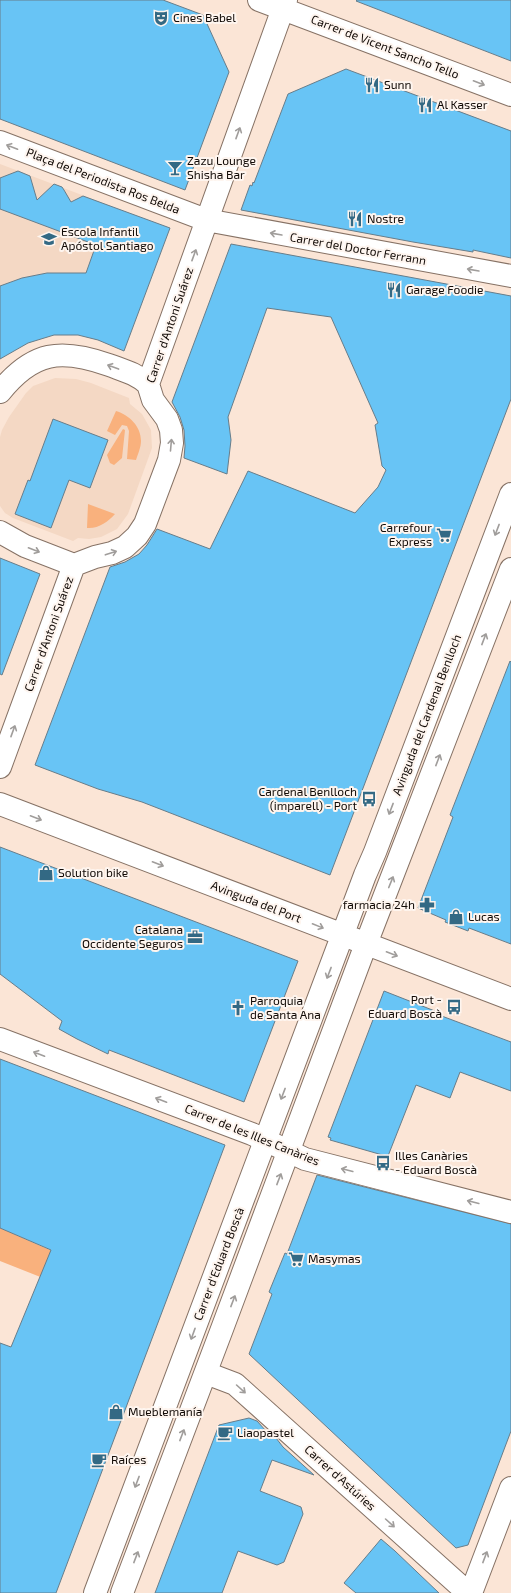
<svg xmlns="http://www.w3.org/2000/svg" width="511" height="1593" font-family="'Exo 2',sans-serif">
<rect width="100%" height="100%" fill="#fbe5d6"/>
<path fill="#f4d8c4" d="M 0,164 L 111,206 L 86,273 L 47,273 L 22,278 L 0,286 Z
M 55,378 L 76,379 L 91,383 L 129,398 L 130,404 L 142,414 L 151,430 L 152,448 L 128,514 L 117,529 L 101,537 L 89,539 L 78,538 L 73,541 L 13,518 L 5,513 L 0,506 L 0,437 L 2,430 L 9,417 L 26,393 L 33,386 Z"/>
<path fill="#f9b17d" d="M 116,411 C 129,415 141,426 141,441 C 141,447 138,454 136,460 L 127,459 L 129,431 L 127,426 L 122,425 L 115,435 L 107,431 Z
M 123,429 L 125,430 L 122,458 L 114,465 L 110,463 L 107,455 Z
M 88,504 L 115,514 C 108,522 98,529 87,528 Z
M 0,1228 L 59,1254 L 48,1280 L 0,1261 Z"/>
<path fill="#68c4f5" stroke="#677d8a" d="M 0,0 L 163,0 L 203,15 L 229,72 L 185,190 L 0,119 Z
M 357,0 L 511,0 L 511,61 L 356,1 Z
M 346,69 L 511,131 L 511,258 L 473,250 L 473,252 L 413,242 L 241,210 L 250,185 L 252,186 L 253,182 L 254,183 L 288,94 Z
M 18,171 L 30,176 L 37,200 L 54,184 L 62,187 L 64,190 L 71,202 L 83,196 L 170,228 L 124,351 L 98,340 L 78,335 L 54,335 L 28,343 L 0,359 L 0,286 L 22,278 L 47,273 L 86,273 L 96,245 L 0,209 L 0,178 Z
M 231,244 L 511,296 L 511,399 L 330,875 L 142,802 L 98,789 L 35,765 L 110,567 L 125,562 L 139,554 L 147,545 L 157,529 L 210,549 L 248,471 L 355,513 L 378,487 L 386,470 L 382,466 L 375,425 L 378,423 L 331,317 L 267,308 L 228,417 L 231,440 L 227,474 L 184,458 L 185,446 L 184,430 L 180,417 L 172,402 Z
M 53,419 L 108,440 L 90,488 L 69,480 L 51,528 L 15,514 L 28,480 L 30,481 Z
M 0,558 L 40,574 L 2,675 L 0,674 Z
M 510,661 L 511,662 L 511,944 L 469,928 L 468,931 L 445,922 L 446,920 L 418,908 L 453,817 L 450,815 Z
M 0,847 L 298,961 L 244,1102 L 109,1050 L 108,1054 L 77,1039 L 59,1029 L 62,1021 L 0,974 Z
M 384,991 L 440,1013 L 439,1015 L 511,1042 L 511,1091 L 460,1072 L 450,1098 L 416,1085 L 388,1156 L 386,1155 L 386,1156 L 330,1140 L 331,1138 L 328,1137 Z
M 0,1059 L 225,1145 L 56,1593 L 0,1593 L 0,1343 L 11,1347 L 51,1250 L 0,1228 Z
M 317,1175 L 511,1224 L 511,1431 L 468,1545 L 456,1548 L 249,1354 L 272,1294 L 269,1292 L 285,1253 L 287,1254 Z
M 249,1418 L 257,1421 L 267,1432 L 271,1433 L 276,1438 L 283,1447 L 314,1475 L 272,1460 L 260,1491 L 301,1507 L 303,1514 L 284,1562 L 277,1565 L 238,1551 L 222,1593 L 155,1593 L 219,1425 Z
M 381,1539 L 395,1551 L 439,1593 L 356,1593 L 344,1583 Z"/>
<g fill="none" stroke-linecap="round" stroke-linejoin="round">
<g stroke="#867265" stroke-width="24">
<path id="minor" d="M 259,0 L 511,95
M 0,142 L 206,220 L 511,276
M 0,392 C 33,351 61,348 109,365 C 125,371 135,373 148,384
M 0,532 L 25,546 L 74,565
M 0,767 L 74,565 L 95,557 L 112,553 L 125,547 L 137,536 L 145,524 L 169,460 L 172,443 L 171,430 L 167,419 L 153,400 L 148,384 L 286,0
M 0,1039 L 252,1134 L 305,1159 L 511,1212
M 206,1373 L 235,1384 L 468,1593
M 471,1593 L 511,1488"/>
</g>
<g stroke="#867265" stroke-width="24">
<path id="major" d="M 0,804 L 511,999
M 95,1593 L 365,875 L 375,852 L 511,494
M 122,1593 L 222,1329 L 366,944 L 511,569"/>
</g>
<use href="#minor" stroke="#fff" stroke-width="22"/>
<use href="#major" stroke="#fff" stroke-width="22"/>
</g>
<defs><path id="oneway-shaft" d="M-6 0H5M1.5-3L5.5 0L1.5 3" fill="none" stroke-width="1.6" stroke-linecap="round" stroke-linejoin="round"/></defs>
<g stroke="#a09d9b">
<use href="#oneway-shaft" transform="translate(479 83) rotate(21)"/>
<use href="#oneway-shaft" transform="translate(238 133) rotate(-70)"/>
<use href="#oneway-shaft" transform="translate(12 147) rotate(-159)"/>
<use href="#oneway-shaft" transform="translate(276 234) rotate(-170)"/>
<use href="#oneway-shaft" transform="translate(194 255) rotate(-70)"/>
<use href="#oneway-shaft" transform="translate(473 270) rotate(-170)"/>
<use href="#oneway-shaft" transform="translate(113 367) rotate(-160)"/>
<use href="#oneway-shaft" transform="translate(171 445) rotate(-85)"/>
<use href="#oneway-shaft" transform="translate(497 530) rotate(111)"/>
<use href="#oneway-shaft" transform="translate(34 550) rotate(21)"/>
<use href="#oneway-shaft" transform="translate(111 553) rotate(-18)"/>
<use href="#oneway-shaft" transform="translate(484 639) rotate(-69)"/>
<use href="#oneway-shaft" transform="translate(13 731) rotate(-70)"/>
<use href="#oneway-shaft" transform="translate(438 760) rotate(-69)"/>
<use href="#oneway-shaft" transform="translate(391 809) rotate(111)"/>
<use href="#oneway-shaft" transform="translate(36 818) rotate(21)"/>
<use href="#oneway-shaft" transform="translate(158 864) rotate(21)"/>
<use href="#oneway-shaft" transform="translate(391 882) rotate(-68)"/>
<use href="#oneway-shaft" transform="translate(318 926) rotate(22)"/>
<use href="#oneway-shaft" transform="translate(392 954) rotate(21)"/>
<use href="#oneway-shaft" transform="translate(329 973) rotate(111)"/>
<use href="#oneway-shaft" transform="translate(39 1054) rotate(-159)"/>
<use href="#oneway-shaft" transform="translate(283 1094) rotate(111)"/>
<use href="#oneway-shaft" transform="translate(161 1100) rotate(-159)"/>
<use href="#oneway-shaft" transform="translate(347 1170) rotate(-166)"/>
<use href="#oneway-shaft" transform="translate(279 1179) rotate(-69)"/>
<use href="#oneway-shaft" transform="translate(473 1202) rotate(-166)"/>
<use href="#oneway-shaft" transform="translate(233 1301) rotate(-69)"/>
<use href="#oneway-shaft" transform="translate(193 1334) rotate(110)"/>
<use href="#oneway-shaft" transform="translate(241 1389) rotate(42)"/>
<use href="#oneway-shaft" transform="translate(182 1435) rotate(-69)"/>
<use href="#oneway-shaft" transform="translate(137 1482) rotate(111)"/>
<use href="#oneway-shaft" transform="translate(390 1523) rotate(42)"/>
<use href="#oneway-shaft" transform="translate(136 1557) rotate(-69)"/>
<use href="#oneway-shaft" transform="translate(485 1557) rotate(-69)"/>
</g>
<defs>
<g id="theatre-bare" transform="scale(1.2)"><path d="M-5-5.5Q0-4 5-5.5V0Q5 5 0 6Q-5 5-5 0ZM-3.3-2.5H-1v1.5H-3.3ZM1-2.5H3.3v1.5H1ZM-2.8 1Q0 5.5 2.8 1Z" fill="#336984" stroke="#fef5ef" stroke-width="2.5" paint-order="stroke"/></g>
<g id="restaurant-bare" transform="scale(1.2)"><path d="M-5-6h1v4h1v-4h1v4h1v-4h1v5L-1.5 .5V6h-2V.5L-5-1ZM5-6V6H3V1.5H1.5Q1.5-4 5-6Z" fill="#336984" stroke="#fef5ef" stroke-width="2.5" paint-order="stroke"/></g>
<g id="bar-bare" transform="scale(1.2)"><path d="M-6-5H6L.8 .8V4.5H3.5V6h-7V4.5H-.8V.8Z" fill="#336984" stroke="#fef5ef" stroke-width="2.5" paint-order="stroke"/></g>
<g id="school-bare" transform="scale(1.2)"><path d="M0-5L7-2L0 1L-7-2ZM-4 1L0 2.5L4 1V4Q0 6-4 4Z" fill="#336984" stroke="#fef5ef" stroke-width="2.5" paint-order="stroke"/></g>
<g id="supermarket-bare" transform="scale(1.2)"><path d="M-6-5.5h2.5l.6 2H6L4.5 2H-2.5L-4.4-4H-6ZM-1.5 3.2a1.3 1.3 0 1 0 .1 0ZM3 3.2a1.3 1.3 0 1 0 .1 0Z" fill="#336984" stroke="#fef5ef" stroke-width="2.5" paint-order="stroke"/></g>
<g id="bus-bare" transform="scale(1.2)"><path d="M-5-6H5V4H4V6H2V4H-2V6H-4V4H-5ZM-3.5-4V0h7V-4ZM-3.5 1.2v1.5H-2V1.2ZM2 1.2v1.5H3.5V1.2Z" fill="#336984" stroke="#fef5ef" stroke-width="2.5" paint-order="stroke"/></g>
<g id="shop-bare" transform="scale(1.2)"><path d="M-5-2.5h2.3a2.7 3.5 0 0 1 5.4 0H5L5.5 6h-11ZM-1.5-2.5h3a1.5 2.3 0 0 0-3 0Z" fill="#336984" stroke="#fef5ef" stroke-width="2.5" paint-order="stroke"/></g>
<g id="pharmacy-bare" transform="scale(1.2)"><path d="M-2-6h4v4h4v4h-4v4h-4v-4h-4v-4h4Z" fill="#336984" stroke="#fef5ef" stroke-width="2.5" paint-order="stroke"/></g>
<g id="office-bare" transform="scale(1.2)"><path d="M-6-3h4V-5.5h4V-3h4V5H-6ZM-1-4.5V-3h2v-1.5ZM-6 0V1H6V0Z" fill="#336984" stroke="#fef5ef" stroke-width="2.5" paint-order="stroke"/></g>
<g id="church-bare" transform="scale(1.2)"><path d="M-1.2-6h2.4v3.5h3.3v2.4h-3.3V6h-2.4V-.1h-3.3v-2.4h3.3Z" fill="#336984" stroke="#fef5ef" stroke-width="2.5" paint-order="stroke"/></g>
<g id="cafe-bare" transform="scale(1.2)"><path d="M-5.5-4.5H6V0H3Q3 3.5 0 3.5H-2.5Q-5.5 3.5-5.5 0ZM3-3.2v2h1.7v-2ZM-6 4.5H4V6H-6Z" fill="#336984" stroke="#fef5ef" stroke-width="2.5" paint-order="stroke"/></g>
</defs>
<g fill-rule="evenodd">
<use href="#theatre-bare" x="161" y="18"/>
<use href="#restaurant-bare" x="372" y="85"/>
<use href="#restaurant-bare" x="425" y="105"/>
<use href="#bar-bare" x="175" y="168"/>
<use href="#restaurant-bare" x="355" y="219"/>
<use href="#school-bare" x="49" y="239"/>
<use href="#restaurant-bare" x="394" y="290"/>
<use href="#supermarket-bare" x="444" y="535"/>
<use href="#bus-bare" x="369" y="799"/>
<use href="#shop-bare" x="46" y="873"/>
<use href="#pharmacy-bare" x="427" y="905"/>
<use href="#shop-bare" x="456" y="917"/>
<use href="#office-bare" x="195" y="937"/>
<use href="#bus-bare" x="454" y="1007"/>
<use href="#church-bare" x="238" y="1008"/>
<use href="#bus-bare" x="383" y="1163"/>
<use href="#supermarket-bare" x="296" y="1259"/>
<use href="#shop-bare" x="116" y="1412"/>
<use href="#cafe-bare" x="225" y="1433"/>
<use href="#cafe-bare" x="99" y="1460"/>
</g>
<g text-anchor="middle" stroke-width="4" stroke-linejoin="round" paint-order="stroke">
<g font-size="12" fill="#110a06" stroke="#fef5ef" text-anchor="start">
<text x="173" y="22">Cines Babel</text>
<text x="384" y="89">Sunn</text>
<text x="437" y="109">Al Kasser</text>
<text x="187" y="165">Zazu Lounge<tspan x="187" dy="14">Shisha Bar</tspan></text>
<text x="367" y="223">Nostre</text>
<text x="61" y="236">Escola Infantil<tspan x="61" dy="14">Apóstol Santiago</tspan></text>
<text x="406" y="294">Garage Foodie</text>
<text x="432" y="532" text-anchor="end">Carrefour<tspan x="432" dy="14">Express</tspan></text>
<text x="357" y="796" text-anchor="end">Cardenal Benlloch<tspan x="357" dy="14">(imparell) - Port</tspan></text>
<text x="58" y="877">Solution bike</text>
<text x="415" y="909" text-anchor="end">farmacia 24h</text>
<text x="468" y="921">Lucas</text>
<text x="183" y="934" text-anchor="end">Catalana<tspan x="183" dy="14">Occidente Seguros</tspan></text>
<text x="442" y="1004" text-anchor="end">Port -<tspan x="442" dy="14">Eduard Boscà</tspan></text>
<text x="250" y="1005">Parroquia<tspan x="250" dy="14">de Santa Ana</tspan></text>
<text x="395" y="1160">Illes Canàries<tspan x="395" dy="14">- Eduard Boscà</tspan></text>
<text x="308" y="1263">Masymas</text>
<text x="128" y="1416">Mueblemanía</text>
<text x="237" y="1437">Liaopastel</text>
<text x="111" y="1464">Raíces</text>
</g>
<g font-size="12" fill="#110a06" stroke="#fef5ef">
<text transform="translate(385 47) rotate(21)" y="4">Carrer de Vicent Sancho Tello</text>
<text transform="translate(103 181) rotate(21)" y="4">Plaça del Periodista Ros Belda</text>
<text transform="translate(358 249) rotate(10)" y="4">Carrer del Doctor Ferrann</text>
<text transform="translate(170 325) rotate(-71)" y="4">Carrer d'Antoni Suárez</text>
<text transform="translate(49 634) rotate(-70)" y="4">Carrer d'Antoni Suárez</text>
<text transform="translate(427 715) rotate(-69)" y="4">Avinguda del Cardenal Benlloch</text>
<text transform="translate(256 902) rotate(21)" y="4">Avinguda del Port</text>
<text transform="translate(252 1135) rotate(22)" y="4">Carrer de les Illes Canàries</text>
<text transform="translate(219 1264) rotate(-69)" y="4">Carrer d'Eduard Boscà</text>
<text transform="translate(340 1478) rotate(42)" y="4">Carrer d'Astúries</text>
</g>
</g>
</svg>
